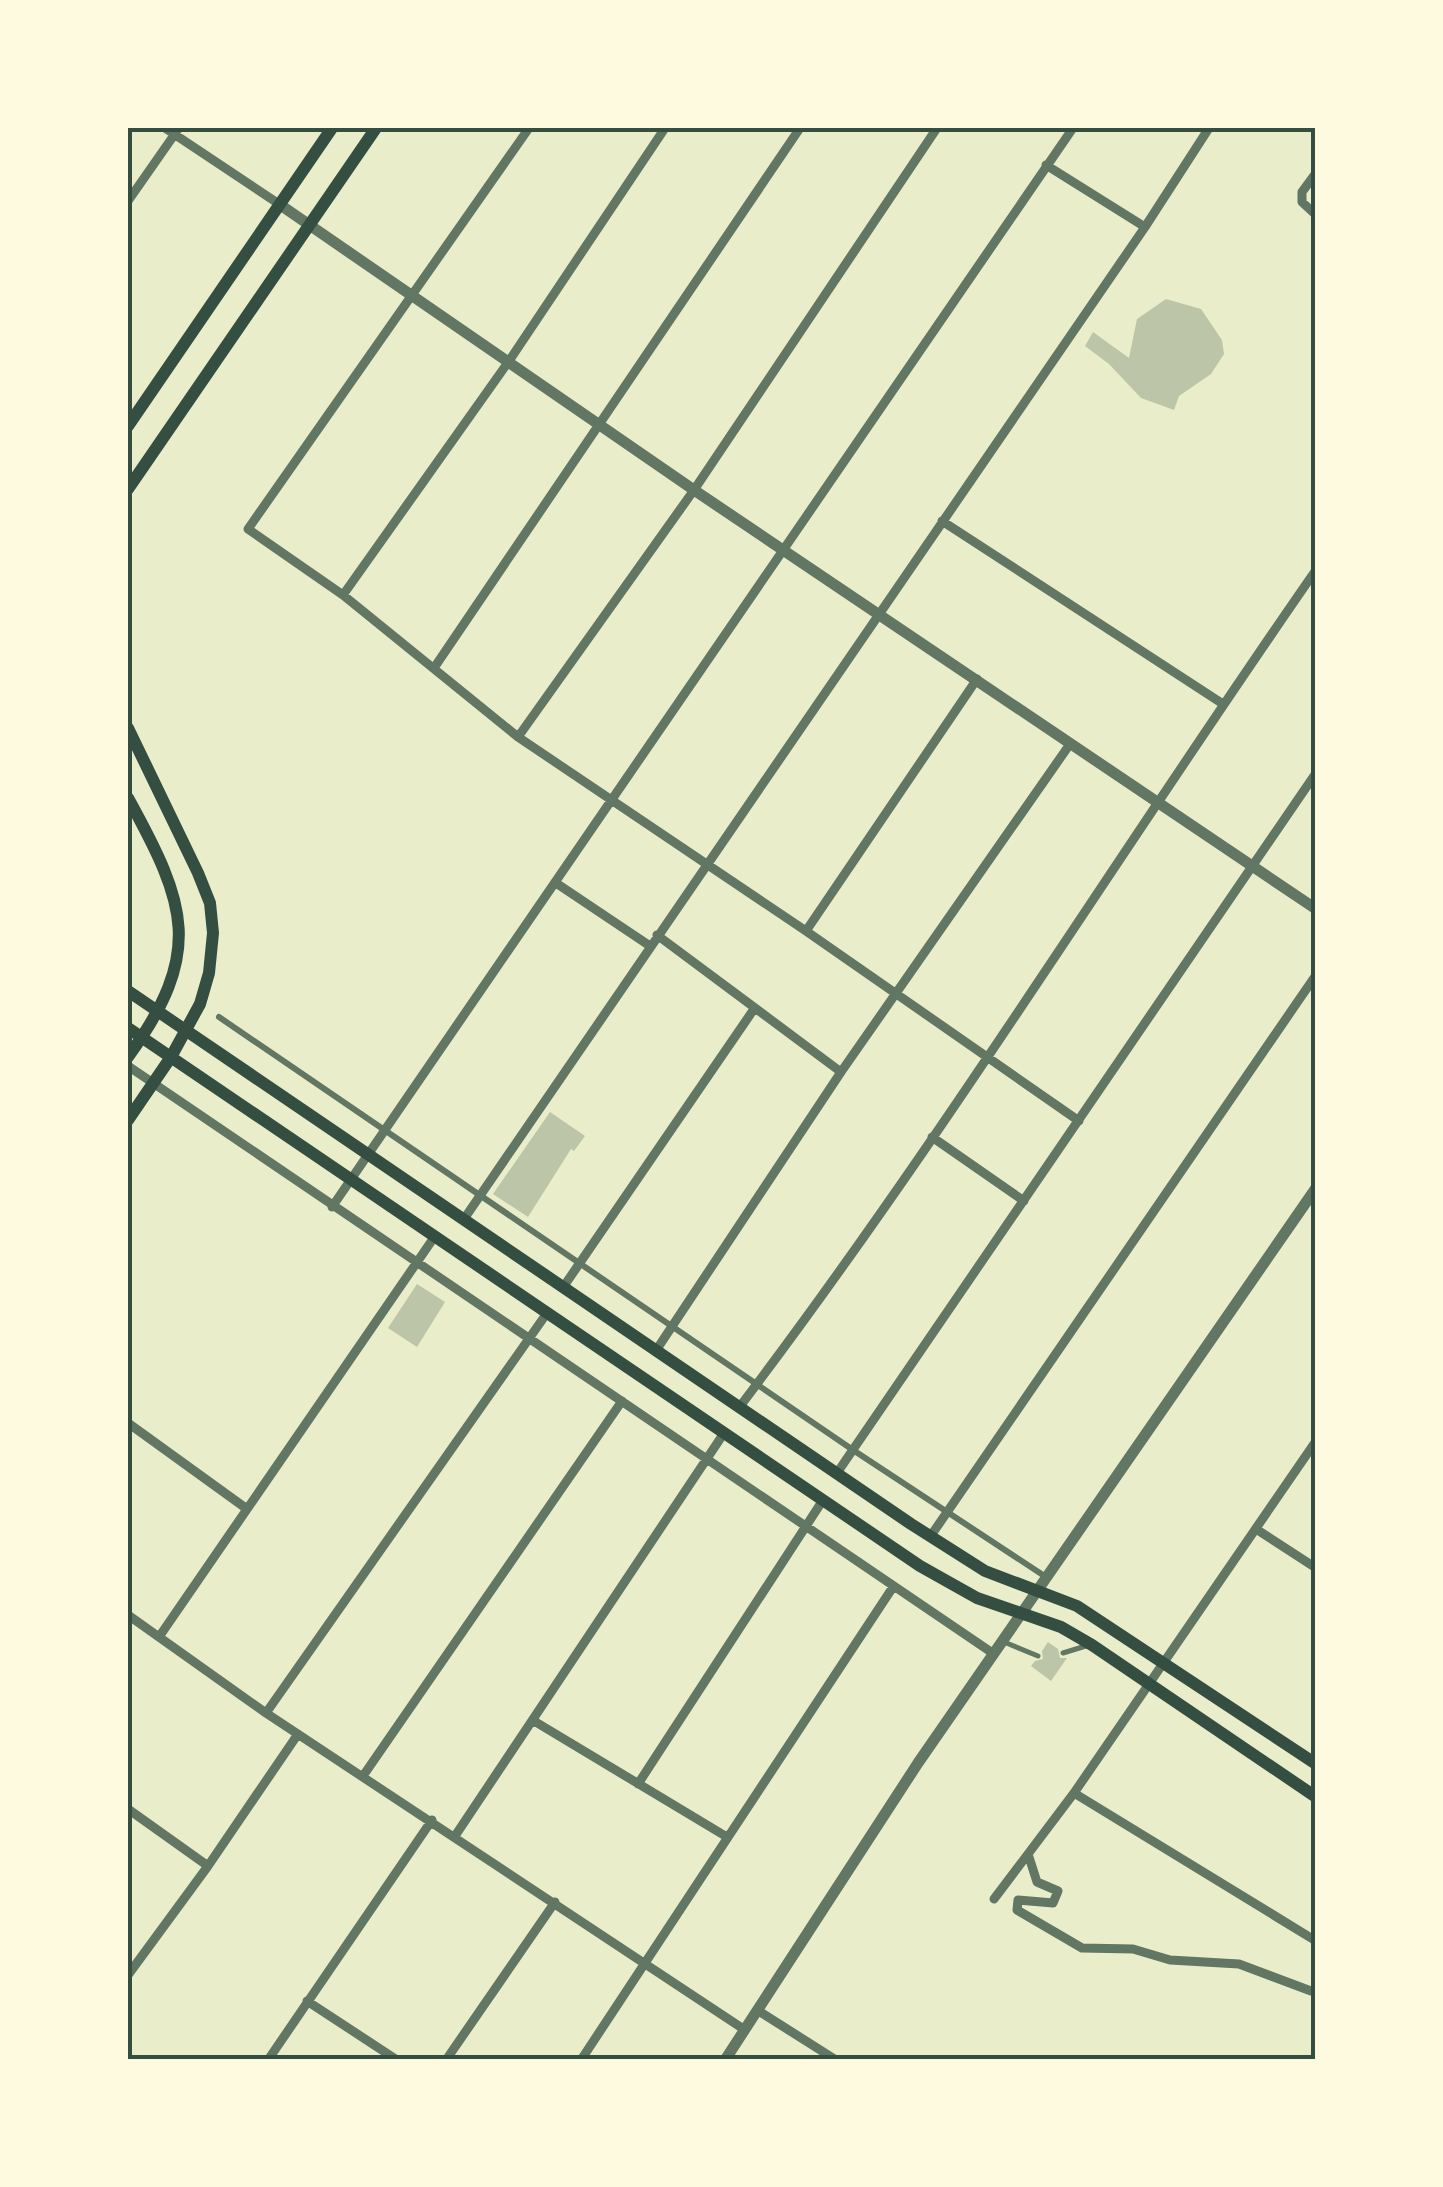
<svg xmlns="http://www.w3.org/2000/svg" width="1443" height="2187" font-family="Ubuntu,sans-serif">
<rect width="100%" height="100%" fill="#e9edc9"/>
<path fill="#bcc5a7" d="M 1166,299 L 1201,309 L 1222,340 L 1224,354 L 1211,374 L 1179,396 L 1174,410 L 1141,398 L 1109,364 L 1085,346 L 1093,332 L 1129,358 L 1137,319 Z
M 550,1112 L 585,1136 L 574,1151 L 571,1149 L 528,1217 L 493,1194 Z
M 417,1284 L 445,1302 L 417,1347 L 388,1328 Z
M 1048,1642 L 1058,1649 L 1060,1658 L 1067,1658 L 1051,1681 L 1031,1666 L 1035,1661 L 1043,1659 L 1042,1651 Z"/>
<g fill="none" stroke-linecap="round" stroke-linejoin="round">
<path stroke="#617663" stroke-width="5" d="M 1004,1642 L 1038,1656
M 1063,1653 L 1089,1645"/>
<path stroke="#617663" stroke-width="6" d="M 219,1017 L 853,1450 L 1046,1577"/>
<path stroke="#617663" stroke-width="9" d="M 165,128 L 279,204
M 529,128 L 248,529 L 343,595 L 518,737 L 806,931 L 1079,1121
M 1046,165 L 1145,227
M 1316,173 L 1302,192 L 1302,202 L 1316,215
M 128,201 L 179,128
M 942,521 L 1223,704
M 343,595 L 509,361 L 665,128
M 434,668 L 800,128
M 518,737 L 694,490 L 937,128
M 556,883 L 650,946
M 806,931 L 977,679
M 657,935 L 841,1072
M 128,1066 L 994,1654
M 932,1137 L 1024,1201
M 332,1207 L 1073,128
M 464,1219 L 1145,227 L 1209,128
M 564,1286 L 754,1009
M 657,1349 L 841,1072 L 1070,744
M 741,1405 C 945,1136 1122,848 1316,570
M 128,1423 L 247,1509
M 837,1473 L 1316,773
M 1256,1529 L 1316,1568
M 930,1537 L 1316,975
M 128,1615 L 266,1713 L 745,2030
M 159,1637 L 435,1236
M 266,1713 L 547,1313
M 534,1721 L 727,1837
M 363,1776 L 622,1401
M 638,1784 L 823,1500
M 1074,1793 L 1316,1941
M 128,1809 L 208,1866
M 455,1836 L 724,1433
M 1029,1857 L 1037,1882 L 1058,1891 L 1053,1903 L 1018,1900 L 1017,1910 L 1082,1948 L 1133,1949 L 1170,1960 L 1239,1964 L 1311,1991
M 994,1899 L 1074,1793 L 1316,1441
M 128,1975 L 208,1866 L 298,1734
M 307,2001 L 397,2060
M 757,2010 L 836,2060
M 268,2060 L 432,1820
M 446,2060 L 555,1902
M 581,2060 L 893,1587"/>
<path stroke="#617663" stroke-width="11" d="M 279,204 L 694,490 L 1316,909
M 725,2060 L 918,1763 L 1316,1188"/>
<path stroke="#344e41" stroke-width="12" d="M 128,426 L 332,128
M 128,489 L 376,128
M 128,728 L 198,873 L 210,903 L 213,933 L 209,973 L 200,1004 L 171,1057 L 128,1120
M 128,798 C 187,905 204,952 128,1057
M 128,991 L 911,1524 L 985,1571 L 1077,1606 L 1316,1764
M 128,1028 L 920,1566 L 977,1598 L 1061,1627 L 1092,1645 L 1316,1797"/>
</g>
<rect width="1443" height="2187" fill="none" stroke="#fefae0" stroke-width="260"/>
<rect x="130" y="130" width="1183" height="1927" fill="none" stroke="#344e41" stroke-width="4"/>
</svg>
